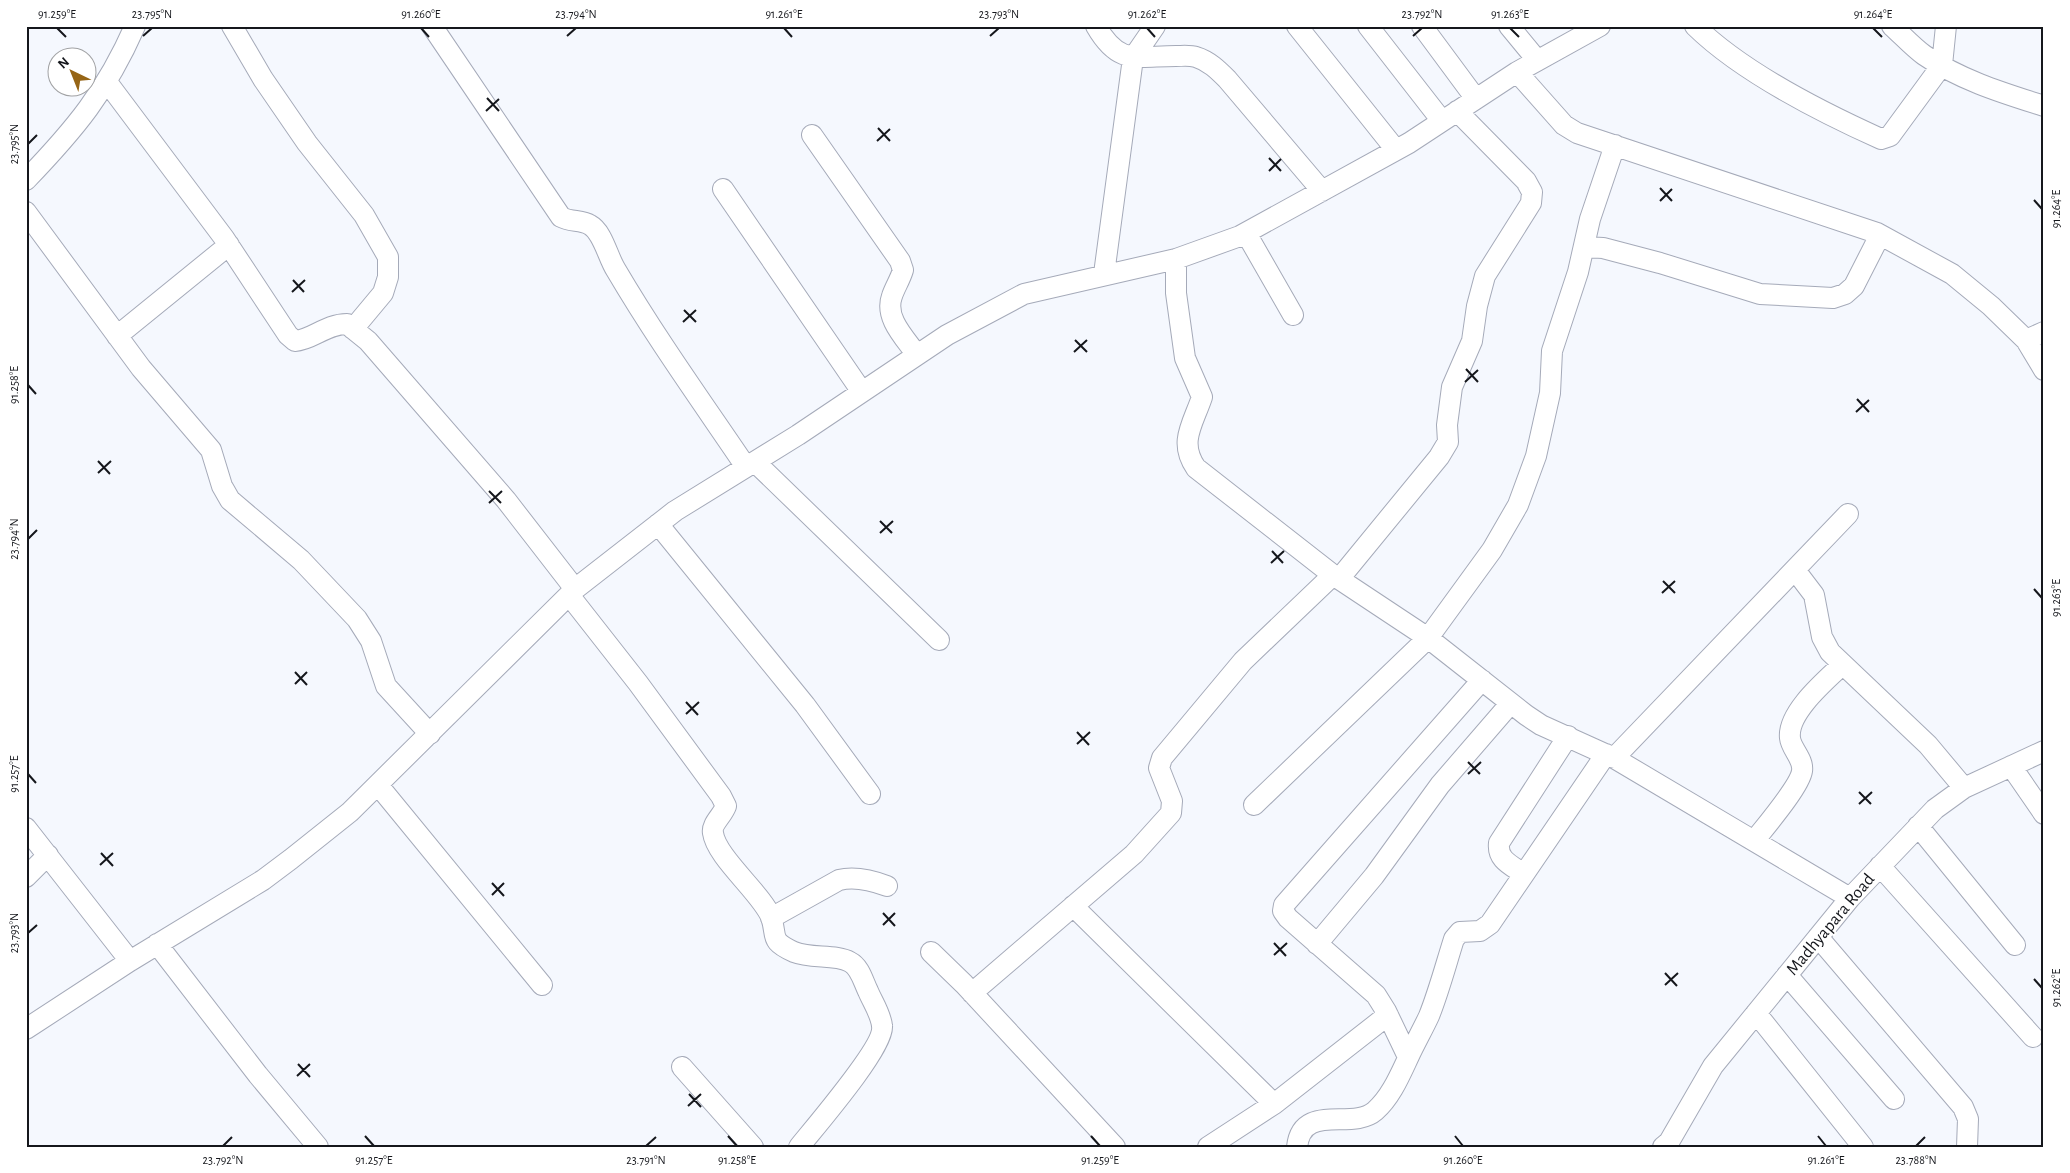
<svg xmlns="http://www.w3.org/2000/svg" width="2070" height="1173" font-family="'Alegreya Sans',sans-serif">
<rect width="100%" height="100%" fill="#f5f8fe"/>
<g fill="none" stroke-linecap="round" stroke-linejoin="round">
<g stroke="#a5aab9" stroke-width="22">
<path id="street" d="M 232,26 L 263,79 L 307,143 L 364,215 L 388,257 L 388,277 L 383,293 L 353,329
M 432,26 L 561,217 C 570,222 582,220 590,225 C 603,232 608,258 616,270 C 656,338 702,402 746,467
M 1096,26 C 1119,66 1136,56 1176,56 C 1182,56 1190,55 1196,57 C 1209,61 1218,70 1227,79 L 1322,191
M 1297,26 L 1396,150
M 1368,26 L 1442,121
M 1422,26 L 1476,99
M 1509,26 L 1537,60
M 1695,26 C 1742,72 1821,112 1881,139 L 1890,136 L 1942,65 L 1946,26
M 1892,26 C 1903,36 1913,47 1924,55 C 1960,80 2003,93 2044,106
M 1517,72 L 1564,125 L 1577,133 L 1877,233 L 1952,274 L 1991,306 L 2026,340 L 2044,370
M 107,82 L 224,238 L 288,335 L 295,341 C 312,340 326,324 347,324 L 368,341 L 506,500 L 575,589
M 812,135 L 900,261 L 903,270 C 900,280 895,287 892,296 C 884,318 905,338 917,355
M 26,180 C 75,129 106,92 135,26
M 723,189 L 862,392
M 26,212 L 141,368 L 211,450 L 222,486 L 230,500 L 301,560 L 357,619 L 371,641 L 386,686 L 430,734
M 1246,233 L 1293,315
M 1585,247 L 1603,248 L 1660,263 L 1760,294 L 1833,298 L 1845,294 L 1854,286 L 1880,235
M 1176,259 L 1176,293 L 1185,358 L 1202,397 C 1193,424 1178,442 1196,468 L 1333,575 L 1428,638 L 1526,715 L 1541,725 L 1614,758 L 1850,898
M 1104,274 L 1133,58 L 1155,26
M 117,336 L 229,245
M 2026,340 L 2044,332
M 755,462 L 939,640
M 658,524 L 805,705 L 870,794
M 1795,570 L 1814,595 L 1822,637 L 1830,652 L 1928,745 L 1964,788
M 1339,579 L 1439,457 L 1448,442 L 1447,425 L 1452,387 L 1472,341 L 1477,306 L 1485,276 L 1531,203 L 1532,192 L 1526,181 L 1457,111
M 569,595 L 638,683 L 721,796 L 726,806 C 723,815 711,824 713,833 C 716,857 762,894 771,917 C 778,937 768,940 794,952 C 811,959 836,954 850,962 C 860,967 863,981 868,991 C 872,1001 881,1014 882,1026 C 885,1046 815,1127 799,1147
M 1614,758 L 1848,514
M 2011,766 L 2044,814
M 378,785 L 542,985
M 1254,805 L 1428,638 L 1492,550 L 1518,505 L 1536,456 L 1550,393 L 1552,351 L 1578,272 L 1590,219 L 1615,145
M 1918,826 L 2015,945
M 26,828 L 130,961
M 1754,841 C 1765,827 1800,786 1802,771 C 1804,759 1791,749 1790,738 C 1787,713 1825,681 1842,665
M 1880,866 L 2033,1037
M 1524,874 C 1511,865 1497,860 1499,843 L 1568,736
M 26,877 L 48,855
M 1073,906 L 1274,1104
M 771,918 L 839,880 C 855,876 871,880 887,886
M 1818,937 L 1963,1107 L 1968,1119 L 1967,1147
M 157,944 L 258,1075 L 318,1147
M 1317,944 L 1374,876 L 1440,785 L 1510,704
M 931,952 L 964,984 L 1115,1147
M 1787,975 L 1894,1099
M 972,993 L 1134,854 L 1171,813 L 1172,801 L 1159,768 L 1162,758 L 1243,661 L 1333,575
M 1756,1013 L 1863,1147
M 26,1029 L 130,961 L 263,880 L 291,859 L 350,812 L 575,589 L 675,511 L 798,435 L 947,335 L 1024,294 L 1176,259 L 1240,236 L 1409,143 L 1517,72 L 1600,26
M 1408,1057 L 1386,1011 L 1376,995 L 1288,918 L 1283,911 L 1284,905 L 1482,680
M 682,1067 L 753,1147
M 1208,1147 L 1274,1104 L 1388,1015
M 1297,1147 C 1302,1102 1352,1131 1375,1111 C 1391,1097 1400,1075 1409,1056 C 1415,1043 1423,1029 1429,1016 C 1439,991 1446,964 1454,939 L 1460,932 L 1480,931 L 1490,924 L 1606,754
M 1663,1147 L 1669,1142 L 1713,1066 L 1850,898 L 1935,809 L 1964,788 L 2044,751"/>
</g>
<use href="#street" stroke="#fff" stroke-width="20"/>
</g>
<path fill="none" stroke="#15171c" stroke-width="2" d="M 57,28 L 66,37M 421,28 L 429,37M 784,28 L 792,37M 1147,28 L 1155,37M 1510,28 L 1519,37M 1873,28 L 1882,37M 143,36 L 152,28M 567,36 L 576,28M 990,36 L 999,28M 1413,36 L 1422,28M 487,98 L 499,111M 486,111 L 499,99M 878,128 L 890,141M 877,141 L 890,129M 28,144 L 37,135M 1269,158 L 1281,171M 1269,171 L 1281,159M 1660,188 L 1672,201M 2034,200 L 2042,209M 1660,201 L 1672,189M 293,280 L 304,292M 292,292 L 305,280M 684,310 L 696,322M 683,322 L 696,310M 1075,340 L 1087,352M 1074,352 L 1087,340M 1466,369 L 1478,382M 1465,382 L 1478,370M 28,385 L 36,394M 1857,399 L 1869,412M 1856,412 L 1869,400M 98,461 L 110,474M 98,473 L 111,461M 489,491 L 501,503M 489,503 L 502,491M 880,521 L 892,533M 880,533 L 893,521M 28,539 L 37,530M 1272,551 L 1283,563M 1271,563 L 1284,551M 1663,581 L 1675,593M 2034,589 L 2042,598M 1662,593 L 1675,581M 295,672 L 307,685M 295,684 L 307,672M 686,702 L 698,715M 686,714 L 699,702M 1077,732 L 1089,745M 1077,744 L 1090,732M 1468,762 L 1480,774M 28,774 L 36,783M 1468,774 L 1481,762M 1859,792 L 1871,804M 1859,804 L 1872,792M 101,853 L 113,866M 100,865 L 113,853M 492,883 L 504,896M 492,895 L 504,883M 883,913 L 895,926M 883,925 L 895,913M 28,933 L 37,925M 1274,943 L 1286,956M 1274,955 L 1287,943M 1665,973 L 1677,986M 2034,979 L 2042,988M 1665,985 L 1678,973M 298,1064 L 310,1077M 297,1076 L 310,1064M 689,1094 L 701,1107M 688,1106 L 701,1094M 365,1136 L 374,1146M 728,1136 L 737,1146M 1091,1136 L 1100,1146M 1455,1136 L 1463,1146M 1818,1136 L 1826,1146M 223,1146 L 232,1137M 646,1146 L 656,1137M 1916,1146 L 1925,1137"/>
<g text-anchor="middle" stroke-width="4" stroke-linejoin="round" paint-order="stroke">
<g font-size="18" fill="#15171c" stroke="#fff">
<text transform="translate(1830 924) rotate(-50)" y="6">Madhyapara Road</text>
</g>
</g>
<rect width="2070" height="1173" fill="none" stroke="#ffffff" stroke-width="55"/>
<g transform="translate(72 72) rotate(317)"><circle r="24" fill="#ffffff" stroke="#a1a2a4"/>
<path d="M0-4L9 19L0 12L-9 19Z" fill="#966516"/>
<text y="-8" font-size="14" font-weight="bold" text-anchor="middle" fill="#15171c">N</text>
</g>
<rect x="28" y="28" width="2014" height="1118" fill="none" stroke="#15171c" stroke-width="2"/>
<g font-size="12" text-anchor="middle" fill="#15171c">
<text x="57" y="18">91.259°E</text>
<text x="152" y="18">23.795°N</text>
<text x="421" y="18">91.260°E</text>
<text x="576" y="18">23.794°N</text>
<text x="784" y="18">91.261°E</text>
<text x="999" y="18">23.793°N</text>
<text x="1147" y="18">91.262°E</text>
<text x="1422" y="18">23.792°N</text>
<text x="1510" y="18">91.263°E</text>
<text x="1873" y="18">91.264°E</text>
<text transform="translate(14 144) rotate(-90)" y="4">23.795°N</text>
<text transform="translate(2056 209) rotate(-90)" y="4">91.264°E</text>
<text transform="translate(14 385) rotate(-90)" y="4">91.258°E</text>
<text transform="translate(14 539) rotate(-90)" y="4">23.794°N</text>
<text transform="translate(2056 598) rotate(-90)" y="4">91.263°E</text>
<text transform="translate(14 774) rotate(-90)" y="4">91.257°E</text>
<text transform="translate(14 933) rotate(-90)" y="4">23.793°N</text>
<text transform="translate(2056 988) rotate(-90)" y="4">91.262°E</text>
<text x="223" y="1164">23.792°N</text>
<text x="374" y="1164">91.257°E</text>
<text x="646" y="1164">23.791°N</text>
<text x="737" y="1164">91.258°E</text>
<text x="1100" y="1164">91.259°E</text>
<text x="1463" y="1164">91.260°E</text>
<text x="1826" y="1164">91.261°E</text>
<text x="1916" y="1164">23.788°N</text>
</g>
</svg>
